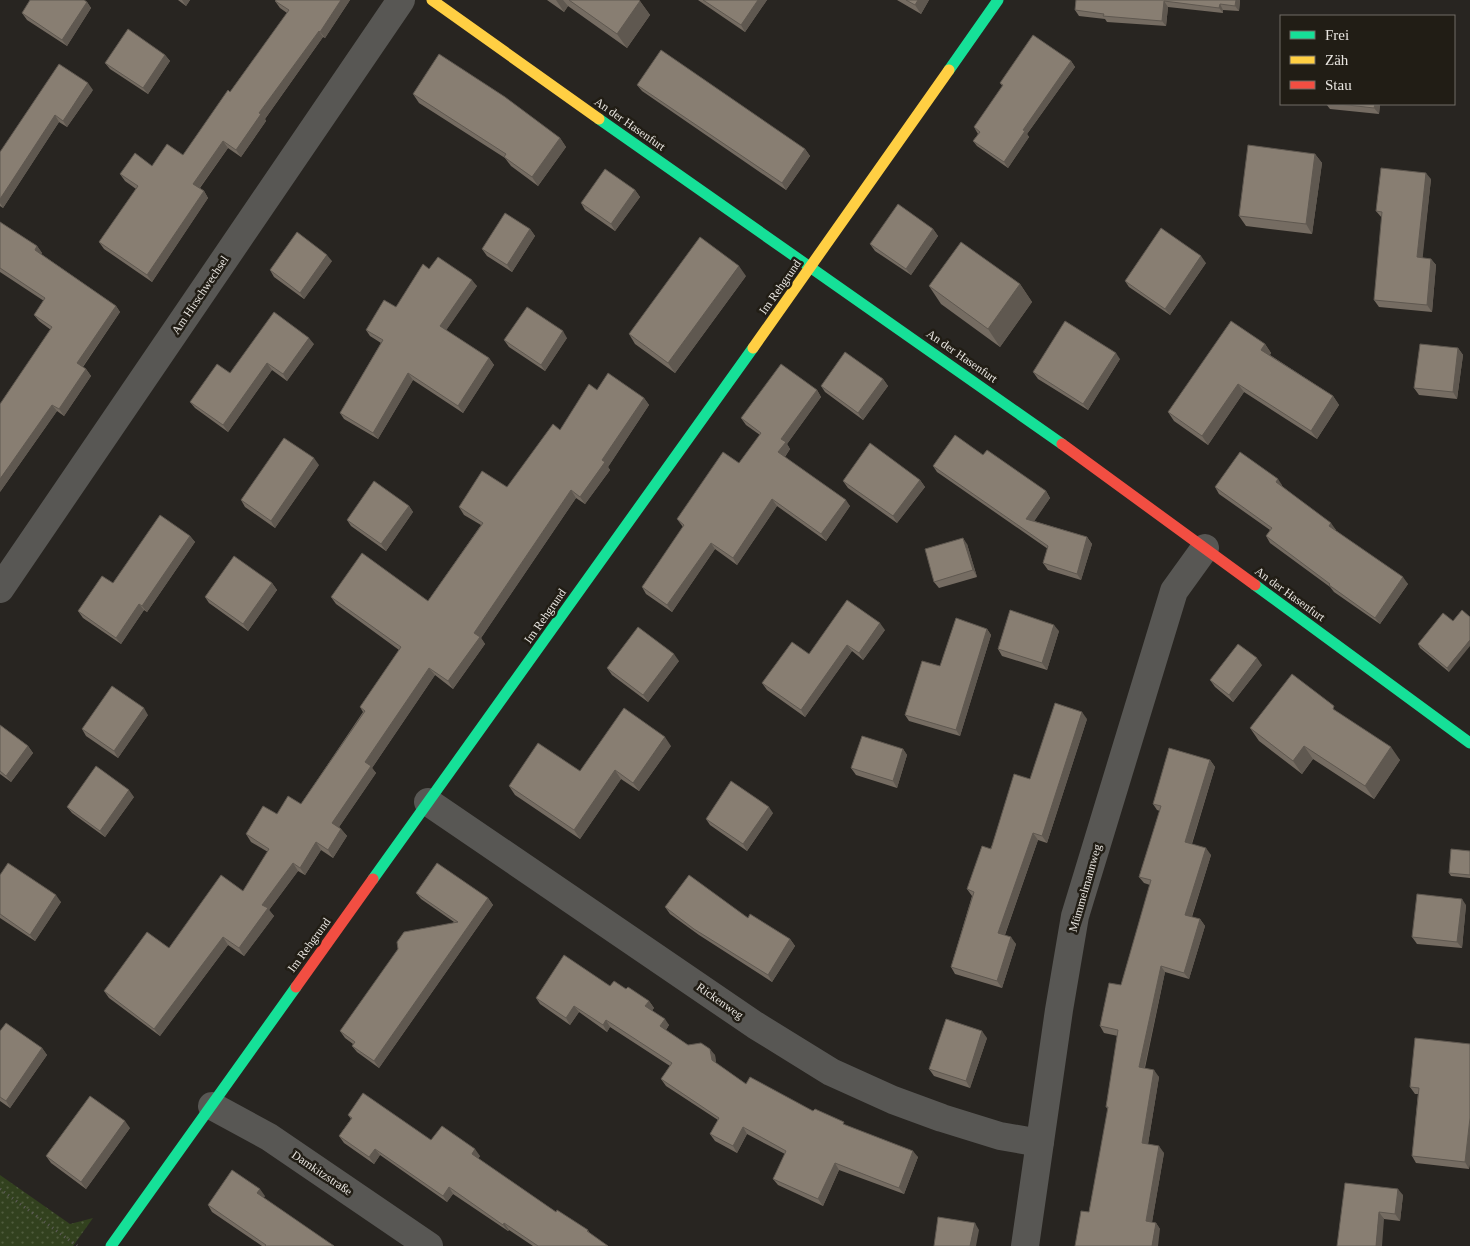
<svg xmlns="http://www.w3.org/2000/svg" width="1470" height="1246" font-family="'Times New Roman',serif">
<defs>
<pattern id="grass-dots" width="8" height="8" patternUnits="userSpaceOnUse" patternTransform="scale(1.25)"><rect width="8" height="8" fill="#32411e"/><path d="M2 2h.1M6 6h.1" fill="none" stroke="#505c3e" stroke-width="1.8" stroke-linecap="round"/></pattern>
</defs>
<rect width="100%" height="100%" fill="#282521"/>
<path fill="url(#grass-dots)" d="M 0,1175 L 70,1224 L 93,1218 L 73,1246 L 0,1246 Z"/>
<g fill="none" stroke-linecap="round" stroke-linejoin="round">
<path stroke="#605e5b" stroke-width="3" stroke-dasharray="1 4" stroke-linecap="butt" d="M 0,1189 L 77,1246"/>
<path stroke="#585754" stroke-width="28" d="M 0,589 L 401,0
M 428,802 L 755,1025 L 831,1072 L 893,1100 L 942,1118 L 1000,1136 L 1040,1143
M 212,1106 L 269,1137 L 429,1246
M 1025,1246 L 1059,1010 L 1075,916 L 1174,591 L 1205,548"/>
<path stroke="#16e098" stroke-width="11" d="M 949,70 L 998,0
M 599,119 L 1062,444
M 1255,585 L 1470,743
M 373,879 L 753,348
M 111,1246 L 296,987"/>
<path stroke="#ffcf43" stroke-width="11" d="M 432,0 L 599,119
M 753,348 L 949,70"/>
<path stroke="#f24e42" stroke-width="11" d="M 1062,444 L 1255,585
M 296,987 L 373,879"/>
</g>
<path fill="#756c62" d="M 178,0 L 190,0 L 186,6 Z
M 350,0 L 325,38 L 323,37 L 265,119 L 266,121 L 241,157 L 228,148 L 200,188 L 204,191 L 208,198 L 152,282 L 104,249 L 99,242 L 136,189 L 125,181 L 120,174 L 152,166 L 183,155 L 230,92 L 287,13 L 280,8 L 275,1 Z
M 547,0 L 639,0 L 650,15 L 627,48 L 568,6 L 564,12 Z
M 698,0 L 767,0 L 745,32 Z
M 897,0 L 929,0 L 921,14 Z
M 1076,0 L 1240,0 L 1239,11 L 1223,10 L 1223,13 L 1168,7 L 1166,26 L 1107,22 L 1105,19 L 1079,16 L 1075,10 Z
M 87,2 L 91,8 L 67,46 L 27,20 L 22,13 Z
M 165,55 L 170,61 L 148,94 L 110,69 L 105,63 Z
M 1071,61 L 1075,67 L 1027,134 L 1029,137 L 1008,168 L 977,146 L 973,141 L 978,134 L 974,127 L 1003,87 L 1000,83 Z
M 637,85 L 805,149 L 810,156 L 786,190 L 642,91 Z
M 93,90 L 67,127 L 59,122 L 3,208 L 0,206 L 0,152 Z
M 413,94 L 560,138 L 566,147 L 538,186 L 511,166 L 505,158 L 419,103 Z
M 1326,104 L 1380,104 L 1379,114 L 1330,109 Z
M 1315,154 L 1322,163 L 1312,234 L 1246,226 L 1239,216 Z
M 1431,179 L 1422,258 L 1431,259 L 1436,265 L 1432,312 L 1379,307 L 1374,300 L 1382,218 L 1376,211 Z
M 635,190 L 640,197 L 615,231 L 585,210 L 581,203 Z
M 0,222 L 37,246 L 42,253 L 41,254 L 116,306 L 120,312 L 83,367 L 86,369 L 91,376 L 64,416 L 57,411 L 0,492 L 51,330 L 39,321 L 34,315 L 44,301 L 0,272 Z
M 530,229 L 535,236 L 512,272 L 487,256 L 482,249 Z
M 933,229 L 938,236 L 911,275 L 875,251 L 870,244 Z
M 332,261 L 304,299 L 274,277 L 270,270 Z
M 1206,263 L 1170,315 L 1129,287 L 1125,281 Z
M 429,269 L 477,286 L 446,330 L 489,358 L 494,365 L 463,413 L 413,380 L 378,439 L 344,419 L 340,413 L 381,343 L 370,336 L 366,330 L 396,307 Z
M 746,276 L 675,373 L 635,344 L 629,334 Z
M 1020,284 L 1032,302 L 1000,347 L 941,304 L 929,286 Z
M 567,338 L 545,371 L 509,347 L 504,340 Z
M 314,344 L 287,381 L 272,370 L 228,432 L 195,408 L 190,402 L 230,373 Z
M 1265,344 L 1271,353 L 1270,355 L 1333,396 L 1339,405 L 1317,439 L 1244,392 L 1208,445 L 1174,421 L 1168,412 Z
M 1458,348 L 1463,355 L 1457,399 L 1419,395 L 1414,388 Z
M 1120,359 L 1088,410 L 1038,379 L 1033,372 Z
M 883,379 L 888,386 L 863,420 L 825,392 L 821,386 Z
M 597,390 L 644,398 L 649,405 L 608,467 L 610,470 L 585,504 L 576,498 L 481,638 L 485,644 L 453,689 L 435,675 L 372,768 L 376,773 L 339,827 L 341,829 L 347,836 L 333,858 L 321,850 L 305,875 L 298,871 L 269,910 L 274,916 L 244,956 L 228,945 L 160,1036 L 109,998 L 104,991 L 169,948 L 243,891 L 268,852 L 251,842 L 246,834 L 277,814 L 301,804 L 363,712 L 360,707 L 399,650 L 336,604 L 331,597 L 428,601 L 481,525 L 464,515 L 459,507 L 507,487 Z
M 817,390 L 821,397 L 787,444 L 790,449 L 785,457 L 850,506 L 826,541 L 777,506 L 737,565 L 715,549 L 672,612 L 646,594 L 642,587 L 683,527 L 677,519 L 739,463 L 760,435 L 746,425 L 741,418 Z
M 983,455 L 1046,491 L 1050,498 L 1034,521 L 1087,537 L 1092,544 L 1081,580 L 1048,570 L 1043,563 L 1048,549 L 937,472 L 933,466 Z
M 319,465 L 275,528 L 245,507 L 241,500 Z
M 920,480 L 925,487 L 897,523 L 848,488 L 843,481 Z
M 1282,485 L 1282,486 L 1336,530 L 1335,530 L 1408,584 L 1380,624 L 1334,592 L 1330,587 L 1270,543 L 1266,536 L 1270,530 L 1219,494 L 1215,487 Z
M 409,506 L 413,512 L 386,551 L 351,526 L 347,520 Z
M 190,536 L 195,542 L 147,612 L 144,610 L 121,644 L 83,618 L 78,611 L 113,583 Z
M 967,544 L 977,577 L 939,588 L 934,582 Z
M 272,583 L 277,590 L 248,631 L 209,603 L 205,597 Z
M 1453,621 L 1449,672 L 1420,648 L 1418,644 Z
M 987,629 L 991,635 L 960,736 L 909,721 L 905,715 L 940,666 Z
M 885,630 L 863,660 L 852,651 L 805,717 L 767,690 L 762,683 L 809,654 Z
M 1059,631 L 1047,670 L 1002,656 L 998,649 Z
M 679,661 L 648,702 L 612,675 L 607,668 Z
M 1262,665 L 1233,702 L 1215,687 L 1210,680 Z
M 1339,713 L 1400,760 L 1374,799 L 1313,759 L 1302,774 L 1259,741 L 1250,728 Z
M 148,715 L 118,758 L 86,736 L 82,729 Z
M 1087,719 L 1047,843 L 1038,840 L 1005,935 L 1016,944 L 1002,988 L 955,974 L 951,967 L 972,896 L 967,889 L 1030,779 Z
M 0,725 L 28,746 L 33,753 L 11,782 L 0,774 Z
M 671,746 L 639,791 L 621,779 L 580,839 L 515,795 L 509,786 L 580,771 Z
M 903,749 L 907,755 L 897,788 L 856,775 L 851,768 Z
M 1210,760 L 1215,767 L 1192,844 L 1211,855 L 1192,917 L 1200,919 L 1205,926 L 1189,979 L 1165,972 L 1145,1068 L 1159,1077 L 1148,1144 L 1164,1153 L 1152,1222 L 1156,1223 L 1160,1229 L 1089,1212 L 1108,1109 L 1106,1107 L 1118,1036 L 1104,1033 L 1100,1026 L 1121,985 L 1150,885 L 1144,883 L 1139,877 L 1160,811 L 1157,810 L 1153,804 Z
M 134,797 L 105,837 L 72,813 L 67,807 Z
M 773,813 L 747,851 L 710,825 L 706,819 Z
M 1470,851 L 1470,878 L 1451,876 L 1449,873 Z
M 0,875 L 61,902 L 35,941 L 0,918 Z
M 416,893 L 488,898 L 493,905 L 379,1068 L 357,1052 L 352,1046 L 353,1044 L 345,1038 L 340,1031 L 454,922 L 421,899 Z
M 1466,905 L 1462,948 L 1417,944 L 1412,937 Z
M 665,907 L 748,918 L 790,939 L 795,946 L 772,982 L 699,935 L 670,914 Z
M 610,986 L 626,989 L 649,1001 L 654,1008 L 652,1010 L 669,1025 L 666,1030 L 688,1045 L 715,1055 L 716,1063 L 746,1084 L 813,1111 L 918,1157 L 904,1194 L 839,1170 L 823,1206 L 778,1185 L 773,1179 L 785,1154 L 747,1134 L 737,1153 L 715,1141 L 710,1134 L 718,1120 L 666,1086 L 661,1079 L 670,1066 L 610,1027 L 607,1032 L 579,1012 L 570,1025 L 540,1004 L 536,998 Z
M 0,1031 L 42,1048 L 47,1055 L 10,1108 L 0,1101 Z
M 987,1038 L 970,1088 L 934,1076 L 929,1069 Z
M 1470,1044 L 1470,1163 L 1469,1169 L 1416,1163 L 1412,1156 L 1418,1094 L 1415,1094 L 1410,1087 Z
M 348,1115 L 431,1140 L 480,1156 L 478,1159 L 556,1212 L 588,1230 L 590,1234 L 608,1246 L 533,1246 L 509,1230 L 508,1231 L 453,1194 L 447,1202 L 380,1155 L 374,1164 L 344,1143 L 339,1136 L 351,1119 Z
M 130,1128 L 86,1189 L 51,1163 L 46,1156 Z
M 1345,1183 L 1403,1195 L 1400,1221 L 1384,1219 Z
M 265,1196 L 263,1198 L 334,1246 L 262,1246 L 212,1212 L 208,1205 Z"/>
<path fill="#5f5850" d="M 182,0 L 190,0 L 186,6 Z
M 341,0 L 350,0 L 325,38 L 320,32 Z
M 556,0 L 563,0 L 568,6 L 564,12 Z
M 758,0 L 767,0 L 745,32 L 741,25 Z
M 918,0 L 929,0 L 921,14 L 915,5 Z
M 1236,0 L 1240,0 L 1239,11 L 1235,6 Z
M 640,1 L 650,15 L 627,48 L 617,34 Z
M 1164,1 L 1168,7 L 1166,26 L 1162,21 Z
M 87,2 L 91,8 L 67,46 L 62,40 Z
M 1220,4 L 1223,10 L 1223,13 L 1219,8 Z
M 319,31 L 323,37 L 265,119 L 266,121 L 241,157 L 236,150 L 259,113 Z
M 165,55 L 170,61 L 148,94 L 143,88 Z
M 1071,61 L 1075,67 L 1027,134 L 1029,137 L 1008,168 L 1004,162 L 1023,130 Z
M 88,83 L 93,90 L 67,127 L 63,121 Z
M 1375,104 L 1380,104 L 1379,114 L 1374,108 Z
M 55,115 L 59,122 L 3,208 L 0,203 L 0,199 Z
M 560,138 L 566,147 L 538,186 L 532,177 Z
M 223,141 L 228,148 L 198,190 L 193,184 Z
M 805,149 L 810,156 L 786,190 L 782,183 Z
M 1315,154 L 1322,163 L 1312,234 L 1306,224 Z
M 1426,173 L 1431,179 L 1422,264 L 1417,257 Z
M 635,190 L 640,197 L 615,231 L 611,224 Z
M 204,191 L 208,198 L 152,282 L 147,275 Z
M 530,229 L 535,236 L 512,272 L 507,265 Z
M 933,229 L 938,236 L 911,275 L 906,269 Z
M 37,246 L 42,253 L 40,256 L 35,250 Z
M 327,255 L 332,261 L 304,299 L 300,293 Z
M 1201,256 L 1206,263 L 1170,315 L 1165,309 Z
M 1431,259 L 1436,265 L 1432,312 L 1427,305 Z
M 739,266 L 746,276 L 675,373 L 668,363 Z
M 472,280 L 477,286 L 445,332 L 440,326 Z
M 1020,284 L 1032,302 L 1000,347 L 988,329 Z
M 116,306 L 120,312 L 81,369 L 77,363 Z
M 563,331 L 567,338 L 545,371 L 541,365 Z
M 309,338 L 314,344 L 287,381 L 283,374 Z
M 1265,344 L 1271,353 L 1267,359 L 1261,350 Z
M 1458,348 L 1463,355 L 1457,399 L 1453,392 Z
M 1116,353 L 1120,359 L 1088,410 L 1083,404 Z
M 489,358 L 494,365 L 463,413 L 458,406 Z
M 267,363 L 272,370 L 228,432 L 223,425 Z
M 86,369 L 91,376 L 64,416 L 59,409 Z
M 408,373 L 413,380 L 378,439 L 373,433 Z
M 883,379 L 888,386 L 863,420 L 858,413 Z
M 1238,384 L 1244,392 L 1208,445 L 1202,436 Z
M 817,390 L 821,397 L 787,444 L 790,449 L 783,459 L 778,452 L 781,439 Z
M 1333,396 L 1339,405 L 1317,439 L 1311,431 Z
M 644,398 L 649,405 L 608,467 L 610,470 L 585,504 L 580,497 L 602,460 Z
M 52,405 L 57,411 L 0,492 L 0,479 Z
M 314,458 L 319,465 L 275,528 L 271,521 Z
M 1278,479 L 1282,485 L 1280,488 L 1276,482 Z
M 920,480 L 925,487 L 897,523 L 893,516 Z
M 571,490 L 576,498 L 481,638 L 485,644 L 453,689 L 448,681 L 474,633 Z
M 1046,491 L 1050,498 L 1031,526 L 1026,519 Z
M 772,499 L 777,506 L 737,565 L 733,558 Z
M 846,500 L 850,506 L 826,541 L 821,534 Z
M 409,506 L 413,512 L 386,551 L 381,544 Z
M 1331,523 L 1336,530 L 1334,533 L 1329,526 Z
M 190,536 L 195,542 L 147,612 L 142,606 Z
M 1087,537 L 1092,544 L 1081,580 L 1077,574 Z
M 963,538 L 967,544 L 977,577 L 973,570 Z
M 711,543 L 715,549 L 672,612 L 667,605 Z
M 1403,577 L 1408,584 L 1380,624 L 1375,618 Z
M 272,583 L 277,590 L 248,631 L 243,624 Z
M 139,604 L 144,610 L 121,644 L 116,638 Z
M 880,623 L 885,630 L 863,660 L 859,653 Z
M 1054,625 L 1059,631 L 1047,670 L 1042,663 Z
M 987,629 L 991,635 L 960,736 L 956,730 Z
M 1470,640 L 1470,646 L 1449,672 L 1447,668 Z
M 847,645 L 852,651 L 805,717 L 801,710 Z
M 674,654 L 679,661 L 648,702 L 643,695 Z
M 1257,658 L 1262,665 L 1233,702 L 1229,695 Z
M 429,668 L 435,675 L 372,768 L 376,773 L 337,830 L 332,823 L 365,762 Z
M 144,708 L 148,715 L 118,758 L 114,751 Z
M 1082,712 L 1087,719 L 1047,843 L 1042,836 Z
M 665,737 L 671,746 L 639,791 L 633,783 Z
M 28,746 L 33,753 L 11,782 L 6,776 Z
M 1304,746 L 1313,759 L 1302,774 L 1293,761 Z
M 1391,747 L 1400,760 L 1374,799 L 1365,786 Z
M 903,749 L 907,755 L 897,788 L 893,781 Z
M 1210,760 L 1215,767 L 1190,849 L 1185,842 Z
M 615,770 L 621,779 L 580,839 L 574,830 Z
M 129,790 L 134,797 L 105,837 L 100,831 Z
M 769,807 L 773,813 L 747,851 L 743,844 Z
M 341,829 L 347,836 L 333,858 L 328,850 Z
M 1033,833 L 1038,840 L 1003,940 L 998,933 Z
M 316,842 L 321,850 L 305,875 L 300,868 Z
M 1206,848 L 1211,855 L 1190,922 L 1185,915 Z
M 293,863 L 298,871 L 269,910 L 274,916 L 244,956 L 239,948 L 262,905 Z
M 56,895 L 61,902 L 35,941 L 30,935 Z
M 488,898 L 493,905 L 379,1068 L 374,1061 Z
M 1462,899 L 1466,905 L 1462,948 L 1457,942 Z
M 1200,919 L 1205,926 L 1189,979 L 1184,973 Z
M 223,937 L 228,945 L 160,1036 L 154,1029 Z
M 1011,937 L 1016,944 L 1002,988 L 997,981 Z
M 790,939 L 795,946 L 772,982 L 768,975 Z
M 1161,966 L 1165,972 L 1143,1074 L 1139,1067 Z
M 649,1001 L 654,1008 L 650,1013 L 645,1006 Z
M 574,1006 L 579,1012 L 570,1025 L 566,1018 Z
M 665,1019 L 669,1025 L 664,1033 L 660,1026 Z
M 606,1020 L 610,1027 L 607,1032 L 603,1025 Z
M 982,1031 L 987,1038 L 970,1088 L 966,1081 Z
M 42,1048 L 47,1055 L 10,1108 L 6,1101 Z
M 710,1049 L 715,1055 L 716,1067 L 712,1060 Z
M 1154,1070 L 1159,1077 L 1147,1150 L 1142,1143 Z
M 1470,1118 L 1470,1163 L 1469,1169 L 1465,1162 Z
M 125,1121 L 130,1128 L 86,1189 L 81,1182 Z
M 743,1127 L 747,1134 L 737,1153 L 733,1146 Z
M 1159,1146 L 1164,1153 L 1151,1228 L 1146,1221 Z
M 375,1149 L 380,1155 L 374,1164 L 369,1157 Z
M 475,1149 L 480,1156 L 476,1161 L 472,1154 Z
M 913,1151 L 918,1157 L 904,1194 L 899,1188 Z
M 835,1163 L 839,1170 L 823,1206 L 818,1199 Z
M 449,1187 L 453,1194 L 447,1202 L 443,1196 Z
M 260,1189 L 265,1196 L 262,1200 L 257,1193 Z
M 1398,1189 L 1403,1195 L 1400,1221 L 1395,1214 Z
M 1379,1212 L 1384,1219 L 1382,1246 L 1376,1246 Z
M 504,1223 L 509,1230 L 508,1231 L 503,1225 Z
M 975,1223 L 979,1230 L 976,1246 L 970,1246 Z
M 1156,1223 L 1160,1229 L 1158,1246 L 1152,1246 Z"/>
<path fill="#887e72" stroke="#5f5850" d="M 30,0 L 84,0 L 87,2 L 62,40 L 22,13 Z
M 276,0 L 341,0 L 320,32 L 319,31 L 259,113 L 261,114 L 236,150 L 223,141 L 193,184 L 204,191 L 147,275 L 99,242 L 138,186 L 120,174 L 135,153 L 152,166 L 167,144 L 183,155 L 228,90 L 230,92 L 289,10 L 275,1 Z
M 569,0 L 639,0 L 640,1 L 617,34 Z
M 703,0 L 758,0 L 741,25 Z
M 906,0 L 918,0 L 915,5 Z
M 1076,0 L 1236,0 L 1235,6 L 1220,4 L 1219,8 L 1164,1 L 1162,21 L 1103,16 L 1104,14 L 1075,10 Z
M 128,29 L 165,55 L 143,88 L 105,63 Z
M 1033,35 L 1071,61 L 1023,130 L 1025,131 L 1004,162 L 973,141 L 980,132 L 974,127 L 1003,85 L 1000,83 Z
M 661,50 L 805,149 L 782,183 L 637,85 Z
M 439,54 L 505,97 L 560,138 L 532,177 L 504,157 L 506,154 L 413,94 Z
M 59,64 L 88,83 L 63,121 L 55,115 L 0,199 L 0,152 Z
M 1339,104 L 1375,104 L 1374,108 Z
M 1248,145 L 1315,154 L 1306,224 L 1239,216 Z
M 1381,168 L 1426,173 L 1417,257 L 1431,259 L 1427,305 L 1374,300 L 1382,212 L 1376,211 Z
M 605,169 L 635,190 L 611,224 L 581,203 Z
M 898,204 L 933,229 L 906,269 L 870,244 Z
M 505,213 L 530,229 L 507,265 L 482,249 Z
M 0,222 L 37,246 L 35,250 L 116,306 L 77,363 L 86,369 L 59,409 L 52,405 L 0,479 L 0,404 L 52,327 L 34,315 L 45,298 L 0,268 Z
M 1161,228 L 1201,256 L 1165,309 L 1125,281 Z
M 297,232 L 327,255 L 300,293 L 270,270 Z
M 700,237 L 739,266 L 668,363 L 629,334 Z
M 961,242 L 1020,284 L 988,329 L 929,286 Z
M 438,257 L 472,280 L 440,326 L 489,358 L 458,406 L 408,373 L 373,433 L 340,413 L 383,340 L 366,330 L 384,300 L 396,307 L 423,264 L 429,269 Z
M 527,307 L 563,331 L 541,365 L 504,340 Z
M 274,312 L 309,338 L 283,374 L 267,363 L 223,425 L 190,402 L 217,364 L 230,373 Z
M 1065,321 L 1116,353 L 1083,404 L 1033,372 Z
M 1231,321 L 1265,344 L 1261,350 L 1333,396 L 1311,431 L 1238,384 L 1202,436 L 1168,412 Z
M 1420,344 L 1458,348 L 1453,392 L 1414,388 Z
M 845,352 L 883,379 L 858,413 L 821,386 Z
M 781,364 L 817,390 L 781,439 L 786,442 L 778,452 L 846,500 L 821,534 L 772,499 L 733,558 L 711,543 L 667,605 L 642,587 L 684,525 L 677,519 L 723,452 L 739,463 L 761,433 L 741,418 Z
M 608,373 L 644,398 L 602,460 L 605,462 L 580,497 L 571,490 L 474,633 L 480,637 L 448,681 L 429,668 L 365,762 L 371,766 L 332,823 L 341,829 L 328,850 L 316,842 L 300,868 L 293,863 L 262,905 L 268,908 L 239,948 L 223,937 L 154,1029 L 104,991 L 147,932 L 169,948 L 221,875 L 243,891 L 269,849 L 246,834 L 263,806 L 277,814 L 288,796 L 301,804 L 365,711 L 360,707 L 401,647 L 331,597 L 362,553 L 428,601 L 483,523 L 459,507 L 482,471 L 507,487 L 553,424 L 560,430 L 589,384 L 597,390 Z
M 955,435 L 983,455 L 987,450 L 1046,491 L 1026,519 L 1087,537 L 1077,574 L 1043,563 L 1048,546 L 933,466 Z
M 284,438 L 314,458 L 271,521 L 241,500 Z
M 870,443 L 920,480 L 893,516 L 843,481 Z
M 1240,452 L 1278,479 L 1276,482 L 1331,523 L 1329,526 L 1403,577 L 1375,618 L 1329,585 L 1330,584 L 1266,536 L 1272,528 L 1215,487 Z
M 374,481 L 409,506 L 381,544 L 347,520 Z
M 160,515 L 190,536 L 142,606 L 139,604 L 116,638 L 78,611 L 102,576 L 113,583 Z
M 963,538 L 973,570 L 934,582 L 925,549 Z
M 234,556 L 272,583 L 243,624 L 205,597 Z
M 847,600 L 880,623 L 859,653 L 847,645 L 801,710 L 762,683 L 792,642 L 809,654 Z
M 1010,610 L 1054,625 L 1042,663 L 998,649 Z
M 1462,610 L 1470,617 L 1470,640 L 1447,668 L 1418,644 L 1443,613 L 1453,621 Z
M 956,618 L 987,629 L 956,730 L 905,715 L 922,661 L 940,666 Z
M 638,627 L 674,654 L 643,695 L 607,668 Z
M 1238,644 L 1257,658 L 1229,695 L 1210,680 Z
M 1292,674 L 1334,706 L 1333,709 L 1391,747 L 1365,786 L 1304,746 L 1293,761 L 1250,728 Z
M 112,686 L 144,708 L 114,751 L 82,729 Z
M 1055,703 L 1082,712 L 1042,836 L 1033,833 L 998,933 L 1011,937 L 997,981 L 951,967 L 974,892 L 967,889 L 982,846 L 991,849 L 1014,774 L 1030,779 Z
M 624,708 L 665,737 L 633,783 L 615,770 L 574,830 L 509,786 L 538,743 L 580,771 Z
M 0,725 L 28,746 L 6,776 L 0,771 Z
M 862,736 L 903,749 L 893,781 L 851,768 Z
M 1169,748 L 1210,760 L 1185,842 L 1206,848 L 1185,915 L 1200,919 L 1184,973 L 1161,966 L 1139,1067 L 1154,1070 L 1142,1143 L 1159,1146 L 1146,1221 L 1156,1223 L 1152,1246 L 1075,1246 L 1081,1211 L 1089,1212 L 1108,1107 L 1106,1107 L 1118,1030 L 1100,1026 L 1109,983 L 1121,985 L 1151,880 L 1139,877 L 1161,806 L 1153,804 Z
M 96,766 L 129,790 L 100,831 L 67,807 Z
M 731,781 L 769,807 L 743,844 L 706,819 Z
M 1451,849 L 1470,851 L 1470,875 L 1449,873 Z
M 8,863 L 56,895 L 30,935 L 0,914 L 0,875 Z
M 437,863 L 488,898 L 374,1061 L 352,1046 L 355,1042 L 340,1031 L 398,949 L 397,942 L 404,932 L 458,922 L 416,893 Z
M 689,875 L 748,918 L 750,914 L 790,939 L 768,975 L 694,929 L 665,907 Z
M 1417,894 L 1462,899 L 1457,942 L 1412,937 Z
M 564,955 L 610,986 L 614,981 L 626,989 L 628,987 L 649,1001 L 645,1006 L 665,1019 L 660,1026 L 688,1045 L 701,1043 L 710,1049 L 712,1060 L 746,1084 L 750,1077 L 813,1111 L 815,1109 L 844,1122 L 843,1124 L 913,1151 L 899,1188 L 835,1163 L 818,1199 L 773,1179 L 786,1151 L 743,1127 L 733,1146 L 710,1134 L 719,1118 L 661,1079 L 672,1063 L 606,1020 L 603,1025 L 574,1006 L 566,1018 L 536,998 Z
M 946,1019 L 982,1031 L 966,1081 L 929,1069 Z
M 6,1023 L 42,1048 L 6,1101 L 0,1097 L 0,1031 Z
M 1415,1038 L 1470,1044 L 1470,1118 L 1465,1162 L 1412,1156 L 1419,1088 L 1410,1087 Z
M 363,1093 L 431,1140 L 442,1126 L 475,1149 L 472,1154 L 556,1212 L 557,1210 L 588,1230 L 587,1231 L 608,1246 L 538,1246 L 504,1223 L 503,1225 L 449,1187 L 443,1196 L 375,1149 L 369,1157 L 339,1136 L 352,1118 L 348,1115 Z
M 90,1096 L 125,1121 L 81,1182 L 46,1156 Z
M 232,1170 L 260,1189 L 257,1193 L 334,1246 L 265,1246 L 266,1245 L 208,1205 Z
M 1345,1183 L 1398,1189 L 1395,1214 L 1379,1212 L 1376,1246 L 1337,1246 Z
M 938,1217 L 975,1223 L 970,1246 L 934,1246 Z"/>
<g text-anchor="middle" stroke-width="5" stroke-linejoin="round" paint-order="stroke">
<g font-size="12" fill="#e8e5e0" stroke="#211d15">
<text transform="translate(630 124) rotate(35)" y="4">An der Hasenfurt</text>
<text transform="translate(780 287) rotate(-55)" y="4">Im Rehgrund</text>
<text transform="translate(200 295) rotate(-56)" y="4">Am Hirschwechsel</text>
<text transform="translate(962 356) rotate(35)" y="4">An der Hasenfurt</text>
<text transform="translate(1290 594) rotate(36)" y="4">An der Hasenfurt</text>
<text transform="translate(545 616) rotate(-55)" y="4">Im Rehgrund</text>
<text transform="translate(1085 888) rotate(-74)" y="4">Mümmelmannweg</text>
<text transform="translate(309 945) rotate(-54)" y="4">Im Rehgrund</text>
<text transform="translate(720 1001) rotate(35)" y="4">Rickenweg</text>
<text transform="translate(322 1173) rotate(34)" y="4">Damkitzstraße</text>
</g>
</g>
<rect x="1280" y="15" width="175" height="90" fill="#211d15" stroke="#716d66"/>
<rect x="1290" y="31" width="25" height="8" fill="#16e098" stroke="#716d66"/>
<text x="1325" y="40" font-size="15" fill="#e8e5e0">Frei</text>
<rect x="1290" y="56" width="25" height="8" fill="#ffcf43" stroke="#716d66"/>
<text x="1325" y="65" font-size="15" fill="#e8e5e0">Zäh</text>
<rect x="1290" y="81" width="25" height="8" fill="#f24e42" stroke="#716d66"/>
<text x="1325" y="90" font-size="15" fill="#e8e5e0">Stau</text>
</svg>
